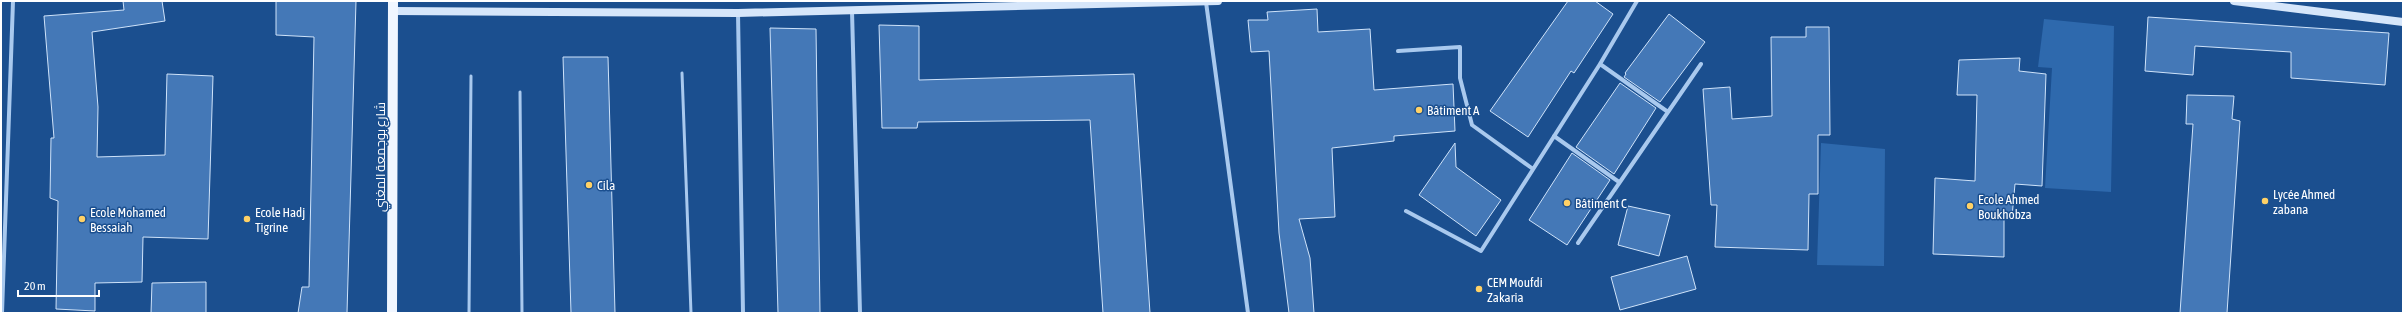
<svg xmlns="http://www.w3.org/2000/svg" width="2404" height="314" font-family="'Asap Condensed',Cairo,sans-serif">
<rect width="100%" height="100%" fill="#1b4f8f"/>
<path fill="#2e69ad" d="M 2044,19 L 2114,26 L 2111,192 L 2045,188 L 2052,68 L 2038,67 Z
M 1821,143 L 1885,149 L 1884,266 L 1817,265 Z"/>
<path fill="#4478b7" stroke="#cfe3fa" d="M 123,1 L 162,1 L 165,21 L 92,32 L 98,107 L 97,157 L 165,155 L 167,74 L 213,76 L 208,239 L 143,237 L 142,282 L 95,283 L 95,311 L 56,309 L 58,201 L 50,198 L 51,138 L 54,138 L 44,16 L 124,10 Z
M 276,1 L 356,1 L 347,313 L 298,313 L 302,287 L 309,287 L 314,37 L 276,35 Z
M 1568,1 L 1595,1 L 1613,14 L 1574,73 L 1571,71 L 1528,137 L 1490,111 Z
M 1317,9 L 1318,32 L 1370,29 L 1374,90 L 1453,84 L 1455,131 L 1394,136 L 1394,141 L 1332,148 L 1335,217 L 1299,219 L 1310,258 L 1314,313 L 1289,313 L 1279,233 L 1269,51 L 1251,52 L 1248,20 L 1268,20 L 1267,12 Z
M 1669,14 L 1705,42 L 1660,102 L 1624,77 L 1626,74 L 1625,73 Z
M 2148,17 L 2389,33 L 2385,85 L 2291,78 L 2291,52 L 2195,46 L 2193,75 L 2145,71 Z
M 879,25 L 919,26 L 919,80 L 1134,74 L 1150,313 L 1103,313 L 1090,120 L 918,122 L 917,128 L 882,128 Z
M 1806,27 L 1829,27 L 1830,135 L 1818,135 L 1818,194 L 1809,194 L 1808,250 L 1715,247 L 1717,205 L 1711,205 L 1703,89 L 1730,87 L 1732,119 L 1772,116 L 1771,37 L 1806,37 Z
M 770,28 L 816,29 L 820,313 L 778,313 Z
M 563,57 L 608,57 L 615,313 L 571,313 Z
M 2020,58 L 2019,71 L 2046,74 L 2042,186 L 2015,184 L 2012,217 L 2004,218 L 2004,257 L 1933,254 L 1935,178 L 1975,181 L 1977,95 L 1957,95 L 1959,60 Z
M 1620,83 L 1656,108 L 1614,174 L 1576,147 Z
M 2187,95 L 2234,96 L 2232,119 L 2240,121 L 2227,313 L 2180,313 L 2193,124 L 2186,124 Z
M 1455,143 L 1456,167 L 1501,200 L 1476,236 L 1419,195 Z
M 1572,153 L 1610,180 L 1567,245 L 1529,220 Z
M 1628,206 L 1670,215 L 1659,256 L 1618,245 Z
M 1687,256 L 1696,289 L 1620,310 L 1611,277 Z
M 206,282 L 206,313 L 151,313 L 152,283 Z"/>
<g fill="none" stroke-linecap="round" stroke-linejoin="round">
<path stroke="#a9c9ee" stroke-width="3" d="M 682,73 L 691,313
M 520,92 L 522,313
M 469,313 L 471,76"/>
<path stroke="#a9c9ee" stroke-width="4" d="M 1206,2 L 1248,313
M 852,11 L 860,313
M 738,13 L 743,313
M 1398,51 L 1460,47 L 1460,78 L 1472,125 L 1533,169
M 1600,64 L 1668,112
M 1554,136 L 1619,182
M 1406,211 L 1481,251 L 1600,64 L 1637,1
M 1578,243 L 1701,64
M 2,313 L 13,1"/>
<path stroke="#d6e6fa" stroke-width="8" d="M 2234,1 L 2403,22
M 394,11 L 738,13 L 1218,1"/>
<path stroke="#f0f6ff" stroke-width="10" d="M 392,313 L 393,1"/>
</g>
<g fill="#ffd166" stroke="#1b4f8f" stroke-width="1.5">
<circle cx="1419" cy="110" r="4"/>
<circle cx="589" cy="185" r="4"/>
<circle cx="2265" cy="201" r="4"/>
<circle cx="1567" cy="203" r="4"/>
<circle cx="1970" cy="206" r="4"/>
<circle cx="82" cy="219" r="4"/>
<circle cx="247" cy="219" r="4"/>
<circle cx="1479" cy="289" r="4"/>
</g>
<g text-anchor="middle" stroke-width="3" stroke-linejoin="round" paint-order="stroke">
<g font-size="13" fill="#fff" stroke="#1b4f8f" text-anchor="start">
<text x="1427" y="115">Bâtiment A</text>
<text x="597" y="190">Cila</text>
<text x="2273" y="199">Lycée Ahmed<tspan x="2273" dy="15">zabana</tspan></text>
<text x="1978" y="204">Ecole Ahmed<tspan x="1978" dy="15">Boukhobza</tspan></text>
<text x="1575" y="208">Bâtiment C</text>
<text x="90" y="217">Ecole Mohamed<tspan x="90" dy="15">Bessaiah</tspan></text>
<text x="255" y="217">Ecole Hadj<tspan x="255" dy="15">Tigrine</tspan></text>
<text x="1487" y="287">CEM Moufdi<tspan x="1487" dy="15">Zakaria</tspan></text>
</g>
<g font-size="13" fill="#fff" stroke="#1b4f8f">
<text transform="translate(380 157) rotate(-90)" y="5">شارع بوجمعة المغني</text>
</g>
</g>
<rect width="2404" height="314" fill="none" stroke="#ffffff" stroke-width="4"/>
<path d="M18 290v6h81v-6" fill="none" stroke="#ffffff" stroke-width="2"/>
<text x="24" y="290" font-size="12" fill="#ffffff" stroke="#1b4f8f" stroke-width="3" paint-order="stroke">20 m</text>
</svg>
